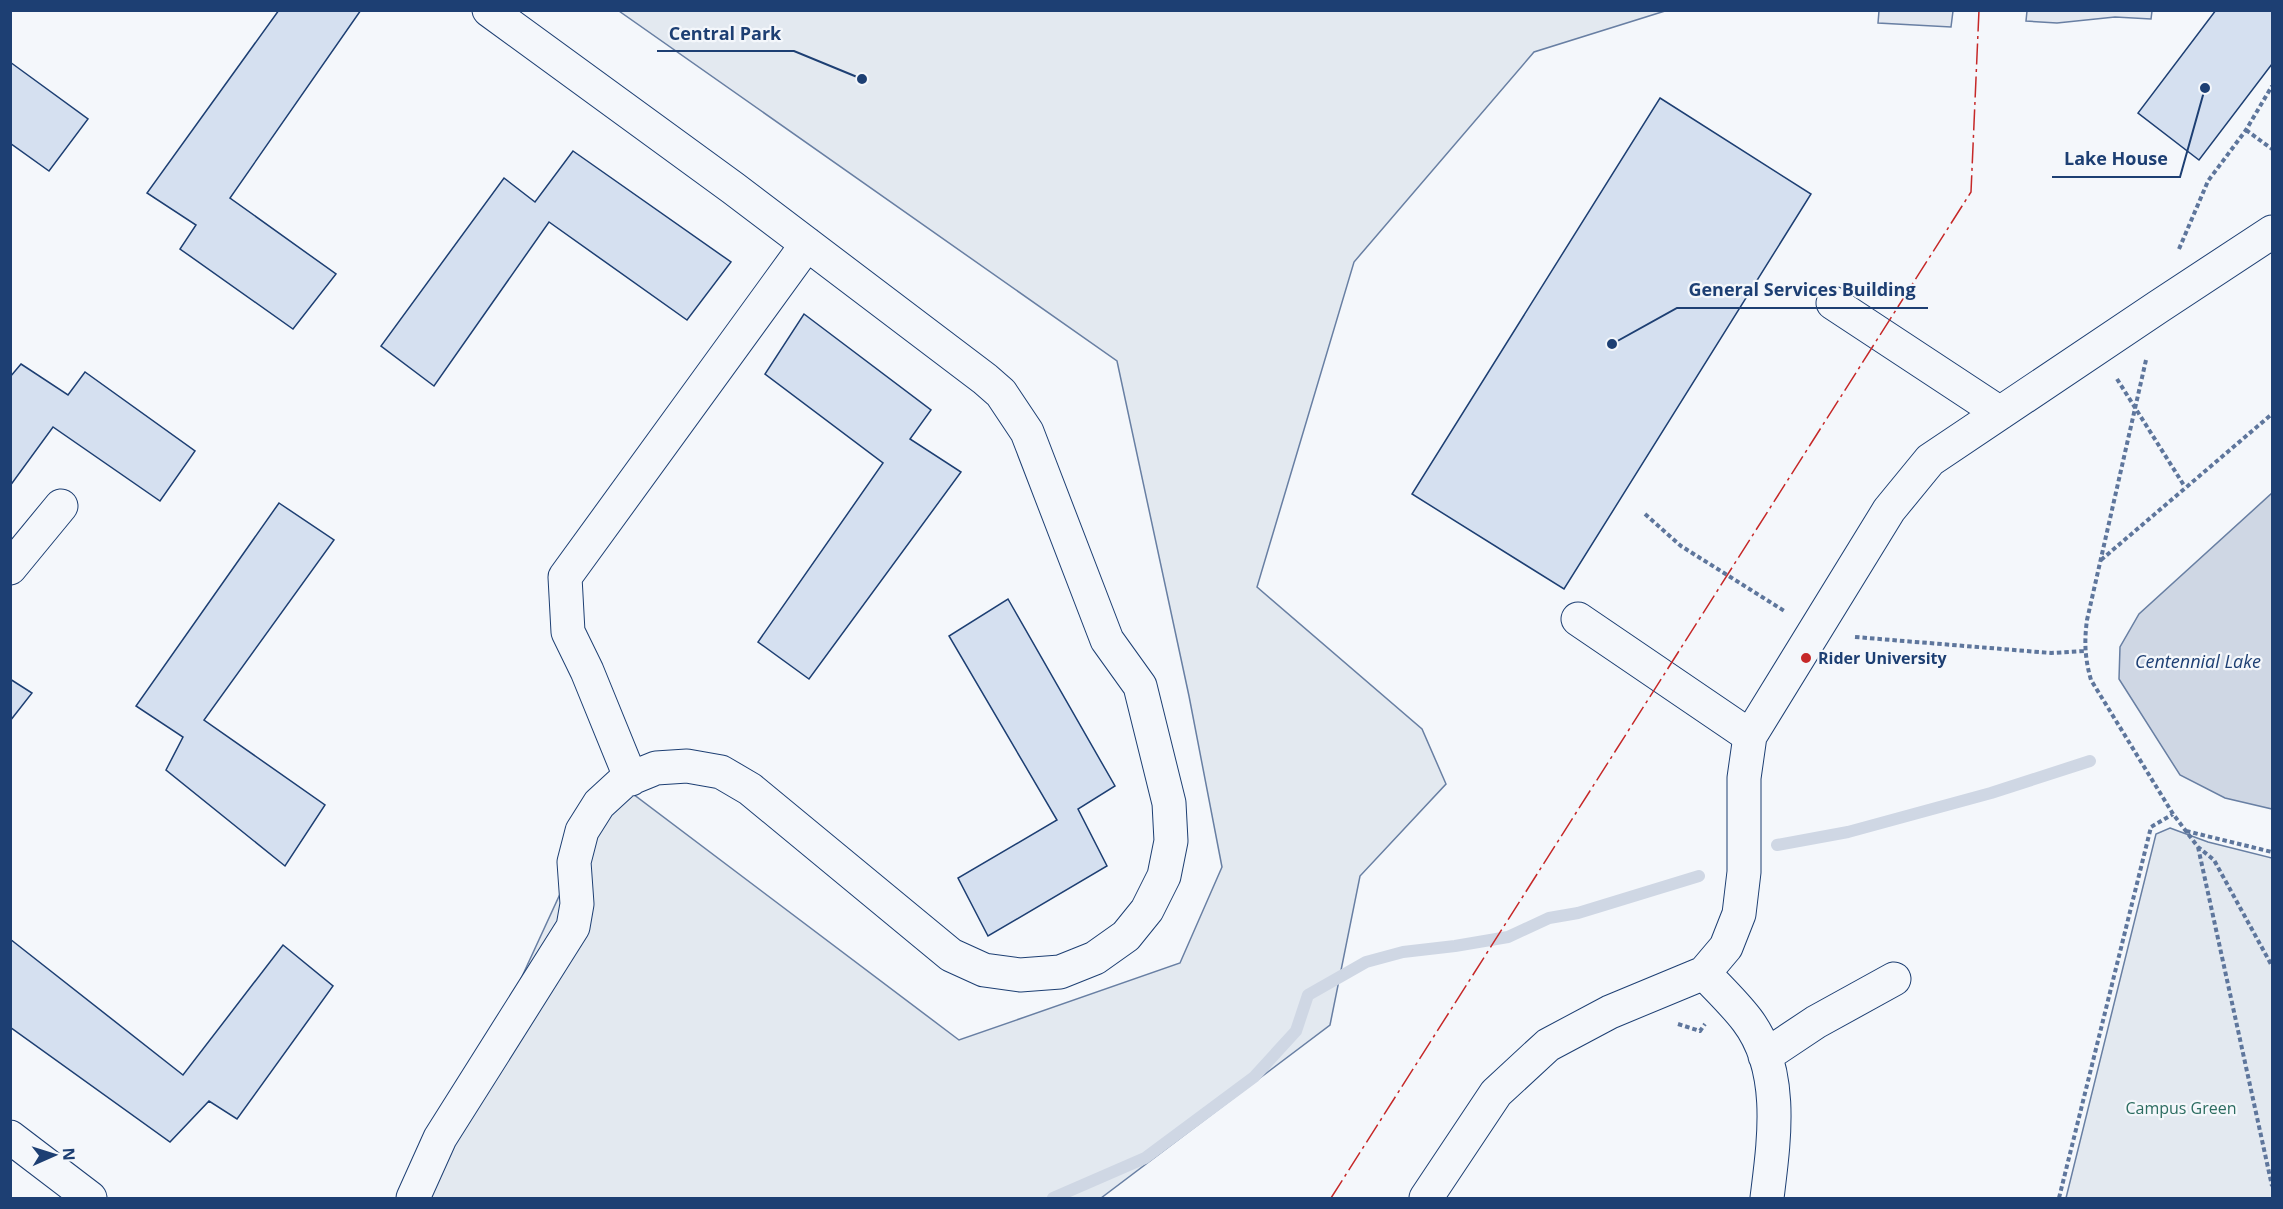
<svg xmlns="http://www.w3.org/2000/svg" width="2283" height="1209" font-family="'Open Sans',sans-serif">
<rect width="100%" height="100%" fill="#f4f7fb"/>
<path fill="#e3e9f0" stroke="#687fa3" stroke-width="1.5" d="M 619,11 L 1665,11 L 1534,52 L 1354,262 L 1257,587 L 1422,729 L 1446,784 L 1360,876 L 1330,1025 L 1101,1198 L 420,1198 L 613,779 L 959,1040 L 1180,963 L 1222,867 L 1189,696 L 1117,361 Z
M 2170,828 L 2208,842 L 2272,858 L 2272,1198 L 2066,1198 L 2156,834 Z"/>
<path fill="#e3e8f0" stroke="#687fa3" stroke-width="1.5" d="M 1879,11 L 1953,11 L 1951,27 L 1878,23 Z
M 2027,11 L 2152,10 L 2152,11 L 2151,19 L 2115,17 L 2057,23 L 2026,21 Z"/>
<path fill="#cfd7e4" stroke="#687fa3" stroke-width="1.5" d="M 2272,493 L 2272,809 L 2225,798 L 2180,775 L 2119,679 L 2120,647 L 2139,614 Z"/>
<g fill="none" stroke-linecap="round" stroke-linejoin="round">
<path stroke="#cfd7e4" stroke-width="12" d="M 1777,845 L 1848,832 L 1991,793 L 2090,761
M 1053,1198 L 1145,1158 L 1254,1077 L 1296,1031 L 1308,995 L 1366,962 L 1403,952 L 1455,946 L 1508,937 L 1549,918 L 1578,913 L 1699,876"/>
</g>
<path fill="#d5e0f0" stroke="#1d3f73" stroke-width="1.5" d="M 279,10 L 361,10 L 230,198 L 336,274 L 293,329 L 180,249 L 196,225 L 147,193 Z
M 2216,10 L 2272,10 L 2272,64 L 2199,160 L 2138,113 Z
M 10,62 L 88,119 L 49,171 L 10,143 Z
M 1660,98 L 1811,194 L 1564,589 L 1412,494 Z
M 573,151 L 731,262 L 687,320 L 549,222 L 434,386 L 381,346 L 504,178 L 535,202 Z
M 804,314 L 931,410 L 910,439 L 961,472 L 809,679 L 758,642 L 883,463 L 765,374 Z
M 21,364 L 68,395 L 85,372 L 195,451 L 160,501 L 53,427 L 10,486 L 10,377 Z
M 279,503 L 334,540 L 204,720 L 325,805 L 285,866 L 166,770 L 183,737 L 136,706 Z
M 1008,599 L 1115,786 L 1078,809 L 1107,866 L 988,936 L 958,878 L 1057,820 L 949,636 Z
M 10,679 L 32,693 L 10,721 Z
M 10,939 L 183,1075 L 283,945 L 333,986 L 237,1119 L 209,1101 L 170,1142 L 10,1027 Z"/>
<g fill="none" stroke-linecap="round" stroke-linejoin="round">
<g stroke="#1d3f73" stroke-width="35">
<path id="minor" d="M 1833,303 L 2000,413
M 10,568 L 61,506
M 1578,619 L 1750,736
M 631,779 L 587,671 L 568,632 L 565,577 L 807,244
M 1704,973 C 1718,988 1734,1003 1747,1020 C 1785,1070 1774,1141 1767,1198
M 1765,1056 L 1816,1022 L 1894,979
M 10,1137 L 90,1198
M 413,1198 L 440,1138 L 573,927 L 577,904 L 574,862 L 582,831 L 599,804 L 624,781 L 656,768 L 687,766 L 721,772 L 750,789 L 951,955 L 984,970 L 1020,975 L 1060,972 L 1095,958 L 1126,936 L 1147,910 L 1164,876 L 1171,841 L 1169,803 L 1140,686 L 1107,640 L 1027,432 L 1001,393 L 985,379 L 733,188 L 489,10
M 1426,1198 L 1496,1093 L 1548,1045 L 1610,1012 L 1704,973 L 1726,947 L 1739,914 L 1744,872 L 1744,778 L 1750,736 L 1889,510 L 1930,460 L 2158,307 L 2272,232"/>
</g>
<path stroke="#5e769c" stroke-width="4" stroke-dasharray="4.5 3" stroke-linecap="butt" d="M 2246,130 L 2272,149
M 2179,249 L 2208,181 L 2246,130 L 2272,86
M 2146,360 L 2087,620 C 2084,642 2085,659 2091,680 L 2173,814 L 2198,847 L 2214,860 L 2272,966
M 2117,379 L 2185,487
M 1645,514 L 1681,546 L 1786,612
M 2101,560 L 2272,414
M 1855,637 L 2051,653 L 2085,651
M 2186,831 L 2272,852
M 2198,847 L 2272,1186
M 1678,1024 L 1700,1031 L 1705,1024
M 2059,1198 L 2151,827 L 2173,814"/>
<use href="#minor" stroke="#f4f7fb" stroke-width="33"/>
<path stroke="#c62828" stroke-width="1.5" stroke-dasharray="21 4.5 3 4.5" stroke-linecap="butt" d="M 1331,1198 L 1971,192 L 1979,10"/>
</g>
<circle fill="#c62828" stroke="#f4f7fb" stroke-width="2" cx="1806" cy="658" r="6"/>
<g text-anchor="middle" stroke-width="4.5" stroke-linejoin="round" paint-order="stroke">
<g font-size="16" font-weight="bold" fill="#1d3f73" stroke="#f4f7fb" text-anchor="start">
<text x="1818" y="664">Rider University</text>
</g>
<g font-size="16" fill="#2c6c60" stroke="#f4f7fb">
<text x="2181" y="1114">Campus Green</text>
</g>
<g font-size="18" font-style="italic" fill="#1d3f73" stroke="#f4f7fb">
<text x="2198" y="668">Centennial Lake</text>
</g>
</g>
<path fill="none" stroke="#1d3f73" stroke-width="2" d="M862 79L794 51H657M2205 88L2180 177H2052M1612 344L1677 308H1928"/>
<g fill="#1d3f73" stroke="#f4f7fb" stroke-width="2">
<circle cx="862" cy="79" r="6"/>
<circle cx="2205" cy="88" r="6"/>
<circle cx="1612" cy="344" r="6"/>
</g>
<g font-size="18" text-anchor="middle" font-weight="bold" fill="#1d3f73" stroke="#f4f7fb" stroke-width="4.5" stroke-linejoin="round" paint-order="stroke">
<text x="725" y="40">Central Park</text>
<text x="2116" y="165">Lake House</text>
<text x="1802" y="296">General Services Building</text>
</g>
<rect width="2283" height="1209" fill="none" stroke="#1d3f73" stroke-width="24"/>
<g transform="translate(54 1155) rotate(87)" stroke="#f4f7fb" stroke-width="4.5" paint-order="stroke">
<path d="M0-4.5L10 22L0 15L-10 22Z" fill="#1d3f73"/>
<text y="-9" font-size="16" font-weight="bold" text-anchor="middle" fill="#1d3f73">N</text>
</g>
</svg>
